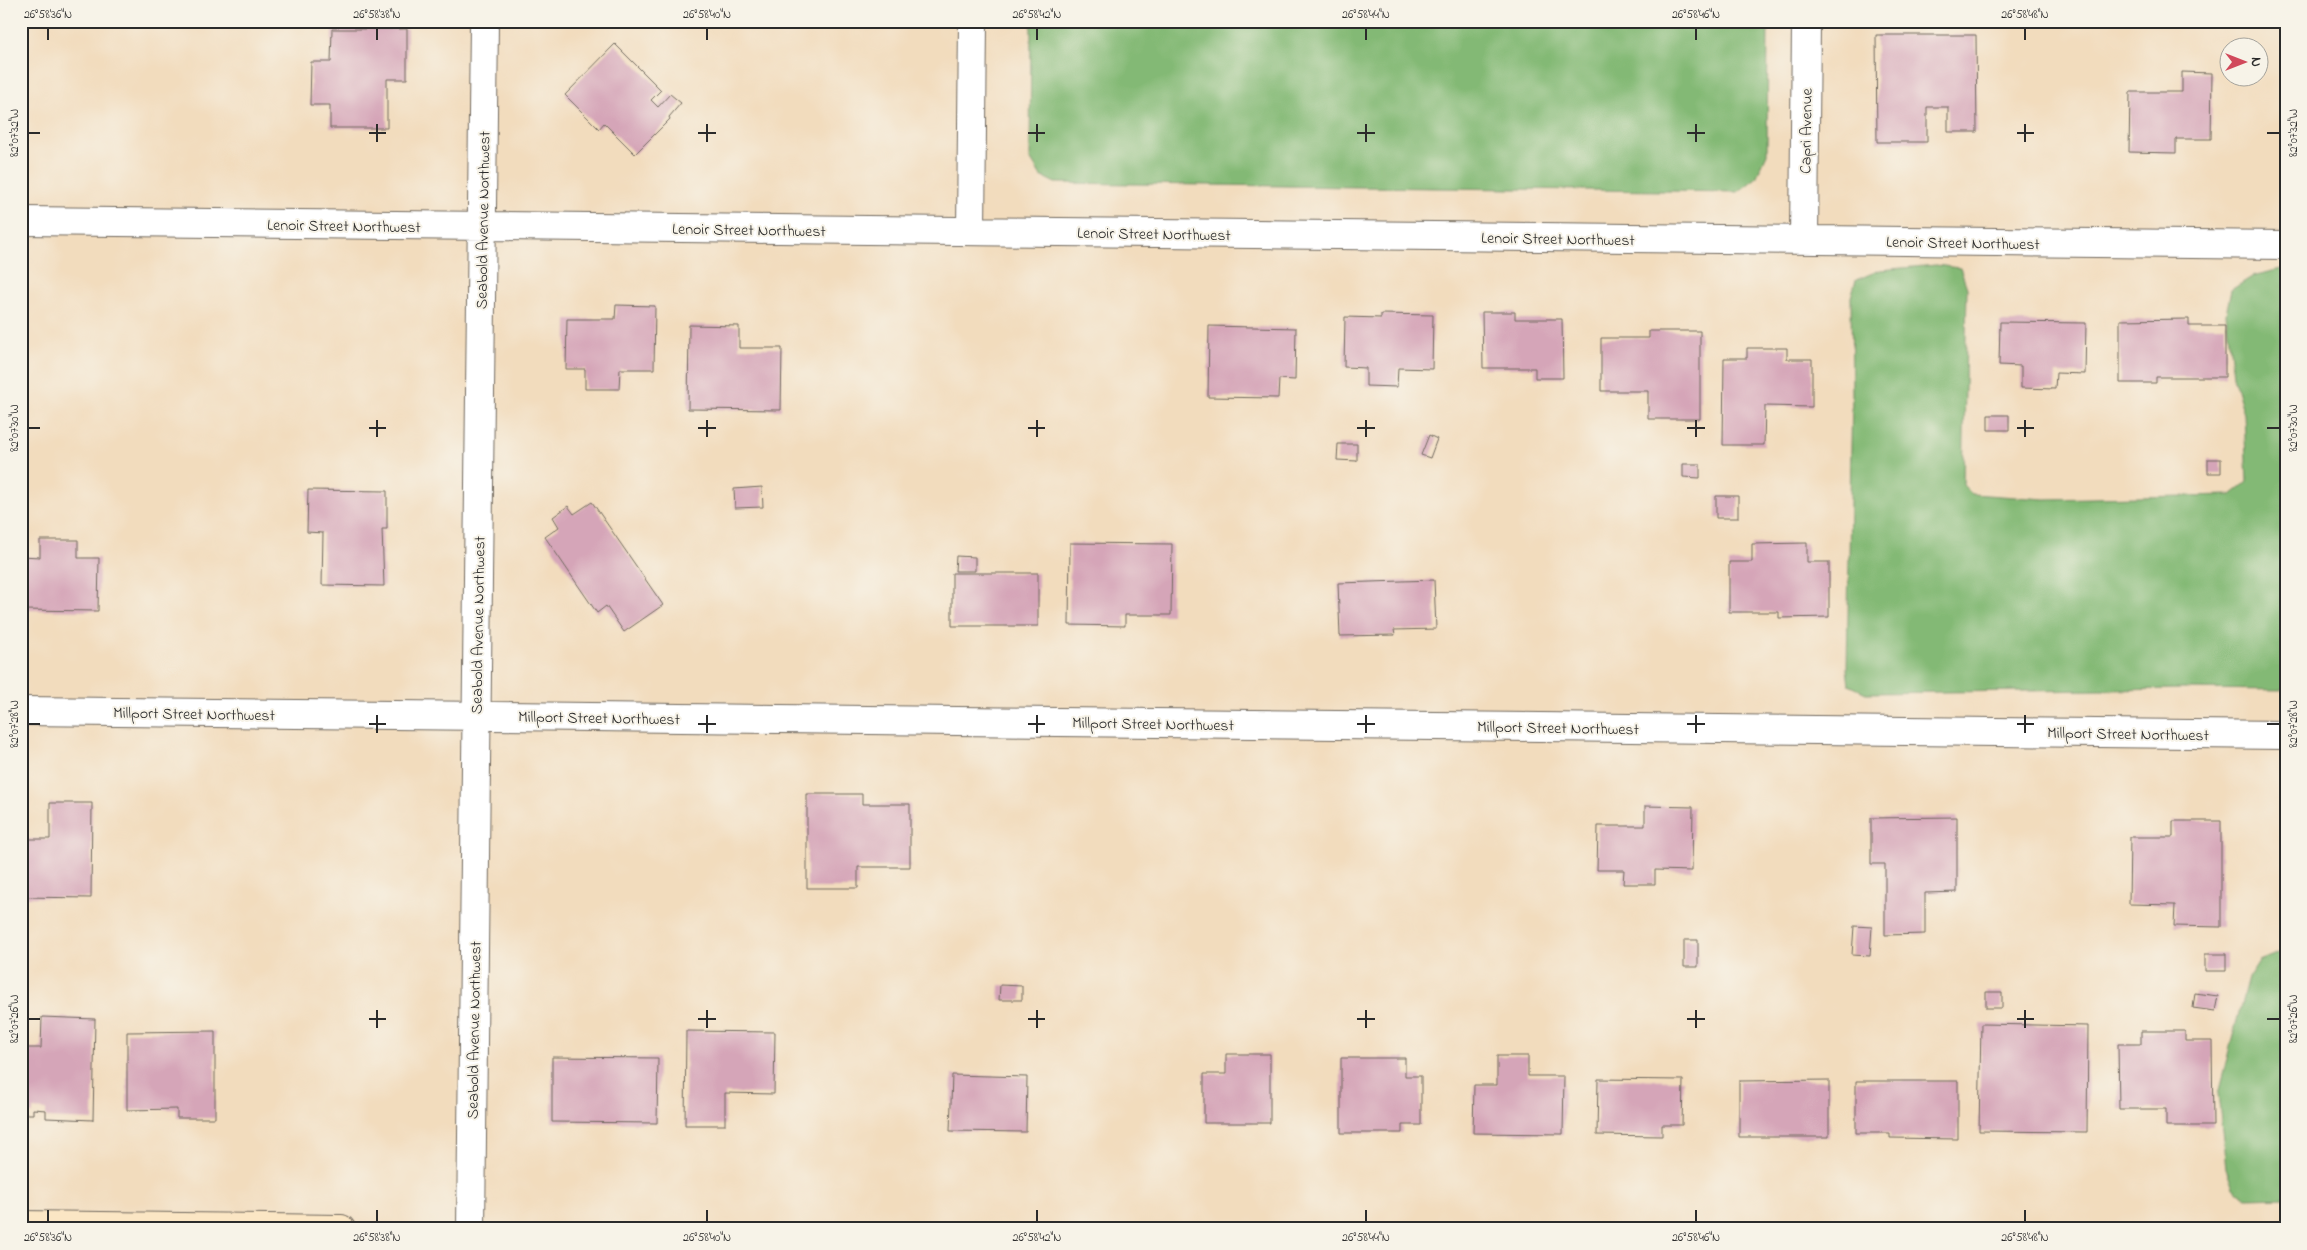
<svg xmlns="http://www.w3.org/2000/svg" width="2307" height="1250" font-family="'Indie Flower',sans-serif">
<rect width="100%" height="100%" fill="#f7f3e8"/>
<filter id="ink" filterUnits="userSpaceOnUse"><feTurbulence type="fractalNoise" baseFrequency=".02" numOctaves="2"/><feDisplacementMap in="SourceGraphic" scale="10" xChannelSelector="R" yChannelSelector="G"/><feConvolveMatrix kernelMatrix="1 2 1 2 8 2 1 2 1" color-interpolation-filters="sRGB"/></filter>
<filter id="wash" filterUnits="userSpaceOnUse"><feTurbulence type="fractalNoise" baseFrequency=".0096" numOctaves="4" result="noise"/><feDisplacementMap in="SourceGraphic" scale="20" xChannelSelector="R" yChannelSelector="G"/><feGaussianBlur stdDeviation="1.12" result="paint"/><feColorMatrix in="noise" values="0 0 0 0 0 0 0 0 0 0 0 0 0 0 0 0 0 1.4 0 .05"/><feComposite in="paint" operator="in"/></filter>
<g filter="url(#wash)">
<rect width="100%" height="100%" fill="#f2dcbd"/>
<path fill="#83b975" stroke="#577250" d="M 1031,21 L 1768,21 L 1767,154 L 1756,178 L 1738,192 L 1055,183 L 1041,176 L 1030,158 Z
M 1936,265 L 1960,268 L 1967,288 L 1963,485 L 1972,494 L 2045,499 L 2231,495 L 2247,482 L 2244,414 L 2233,376 L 2226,314 L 2231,290 L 2255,275 L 2286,268 L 2286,690 L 2184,689 L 1866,693 L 1849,685 L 1847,669 L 1852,393 L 1851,297 L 1856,280 L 1880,270 Z
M 2281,952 L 2286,952 L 2286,1197 L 2246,1198 L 2233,1187 L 2226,1168 L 2218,1093 L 2248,978 L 2259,961 Z"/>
<g id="blocks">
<path fill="#d5a5b8" d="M 332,29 L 407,29 L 407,79 L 387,79 L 387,128 L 330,128 L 330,105 L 310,105 L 311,62 L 331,62 Z
M 1876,35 L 1976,35 L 1977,132 L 1948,132 L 1948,107 L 1927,107 L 1927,142 L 1877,142 Z
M 615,44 L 661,90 L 651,100 L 658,107 L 670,94 L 681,103 L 669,117 L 670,119 L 635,154 L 604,123 L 599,129 L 565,95 Z
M 2182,72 L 2212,73 L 2211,139 L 2176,139 L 2176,153 L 2129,152 L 2130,92 L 2182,92 Z
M 616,305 L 655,306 L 654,369 L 620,369 L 619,389 L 585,389 L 585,369 L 566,369 L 567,319 L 615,319 Z
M 1482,312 L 1515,312 L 1515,319 L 1562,319 L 1563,378 L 1535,378 L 1535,368 L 1483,368 Z
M 1381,314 L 1433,315 L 1432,369 L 1398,368 L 1397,387 L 1366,386 L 1366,368 L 1344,367 L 1345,317 L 1381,318 Z
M 2189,319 L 2189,326 L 2225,326 L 2225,377 L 2156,377 L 2156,383 L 2120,383 L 2120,320 Z
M 2000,322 L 2086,323 L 2085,374 L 2056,373 L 2055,389 L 2021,388 L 2021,366 L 1999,365 Z
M 689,325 L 739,326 L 739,348 L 782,348 L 781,410 L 688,409 Z
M 1209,326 L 1296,328 L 1295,380 L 1279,379 L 1278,398 L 1208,397 Z
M 1649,331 L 1700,331 L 1700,419 L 1648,419 L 1648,391 L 1601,391 L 1601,338 L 1649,338 Z
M 1747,348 L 1787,348 L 1787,359 L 1812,359 L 1812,407 L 1765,406 L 1764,445 L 1723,445 L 1724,358 L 1747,358 Z
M 1988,415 L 2009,415 L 2009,430 L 1988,430 Z
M 1429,435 L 1437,439 L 1430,458 L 1421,455 Z
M 1338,444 L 1357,444 L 1357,461 L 1337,460 Z
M 2208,459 L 2221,459 L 2221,473 L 2208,473 Z
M 1683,464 L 1700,464 L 1700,478 L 1683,477 Z
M 762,487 L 763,507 L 735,508 L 734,489 Z
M 308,490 L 387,491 L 387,529 L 382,529 L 384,586 L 322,585 L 323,533 L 307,532 Z
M 1716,496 L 1738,496 L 1738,518 L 1716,518 Z
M 592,502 L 663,605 L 624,632 L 606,606 L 597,613 L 545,537 L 559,527 L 553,517 L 568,506 L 574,514 Z
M 40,540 L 78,540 L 78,558 L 99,558 L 98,611 L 21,610 L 21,556 L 40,557 Z
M 1070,543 L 1172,544 L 1171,615 L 1125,615 L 1125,626 L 1069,625 Z
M 1807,543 L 1807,562 L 1829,562 L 1829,617 L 1779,618 L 1779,612 L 1729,612 L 1729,562 L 1752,562 L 1752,544 Z
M 956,556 L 975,557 L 975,571 L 955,571 Z
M 952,573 L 1038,573 L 1038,626 L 952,626 Z
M 1434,580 L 1436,629 L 1394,630 L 1395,635 L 1340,636 L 1338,583 Z
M 807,794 L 862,794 L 862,804 L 910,804 L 910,867 L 858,867 L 858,888 L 807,888 Z
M 50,803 L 92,803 L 91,898 L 21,897 L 21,839 L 50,839 Z
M 1645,806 L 1693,807 L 1692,871 L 1655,870 L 1655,884 L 1623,884 L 1624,870 L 1597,870 L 1598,826 L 1645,826 Z
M 1957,817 L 1957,892 L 1925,893 L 1925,934 L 1885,935 L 1885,864 L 1871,864 L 1871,818 Z
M 2173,821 L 2221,821 L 2221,927 L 2174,926 L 2175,905 L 2129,904 L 2130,837 L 2173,837 Z
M 1854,926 L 1872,927 L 1870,956 L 1852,955 Z
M 1684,940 L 1698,940 L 1698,967 L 1684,967 Z
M 2205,954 L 2226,954 L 2226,971 L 2205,971 Z
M 1000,985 L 1022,986 L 1022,1000 L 999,1000 Z
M 1986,992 L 2002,992 L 2002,1008 L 1986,1008 Z
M 2195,993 L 2218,996 L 2215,1011 L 2193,1008 Z
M 42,1017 L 95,1019 L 93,1120 L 46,1118 L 46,1110 L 33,1109 L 33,1114 L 21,1114 L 21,1048 L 41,1048 Z
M 1981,1024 L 2088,1026 L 2087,1132 L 1979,1131 Z
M 215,1031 L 215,1118 L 177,1118 L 177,1109 L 127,1110 L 127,1032 Z
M 686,1031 L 775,1032 L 774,1094 L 725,1093 L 725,1125 L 685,1125 Z
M 2141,1031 L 2185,1031 L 2185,1041 L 2212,1041 L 2213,1126 L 2166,1126 L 2166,1109 L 2119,1109 L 2118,1044 L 2141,1044 Z
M 1226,1054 L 1270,1054 L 1270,1123 L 1204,1123 L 1204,1074 L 1226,1074 Z
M 1497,1056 L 1528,1056 L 1528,1076 L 1564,1076 L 1563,1134 L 1473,1133 L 1474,1085 L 1497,1085 Z
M 552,1057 L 658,1058 L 657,1123 L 552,1122 Z
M 1341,1058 L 1405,1058 L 1405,1076 L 1421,1076 L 1421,1125 L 1402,1125 L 1402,1133 L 1341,1133 Z
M 952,1075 L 1027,1077 L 1026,1132 L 950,1131 Z
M 1598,1079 L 1683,1080 L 1682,1125 L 1662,1125 L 1662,1136 L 1597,1135 Z
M 1829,1080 L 1829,1137 L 1739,1137 L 1739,1081 Z
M 1856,1081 L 1958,1081 L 1958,1139 L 1890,1138 L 1890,1133 L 1856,1133 Z"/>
</g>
</g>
<g filter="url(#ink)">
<use href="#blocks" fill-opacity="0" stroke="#71695e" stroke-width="1"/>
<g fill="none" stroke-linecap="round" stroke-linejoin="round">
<g stroke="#71695e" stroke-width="30">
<path id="street" d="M 21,221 L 2286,245
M 971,231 L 973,21
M 1804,240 L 1806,21
M 21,711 L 2286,735
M 471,1229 L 484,21"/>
</g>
<g stroke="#71695e" stroke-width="30">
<path id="secondary" d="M 21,1225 L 341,1229"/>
</g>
<use href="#street" stroke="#fff" stroke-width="28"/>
<use href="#secondary" stroke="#fbe6c4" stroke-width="28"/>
</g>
</g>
<path fill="none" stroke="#2b2b2b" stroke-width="2" d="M 48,28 L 48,40M 377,28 L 377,40M 707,28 L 707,40M 1037,28 L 1037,40M 1366,28 L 1366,40M 1696,28 L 1696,40M 2025,28 L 2025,40M 377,124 L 377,142M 707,124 L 707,142M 1037,124 L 1037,142M 1366,124 L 1366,142M 1696,124 L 1696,142M 2025,124 L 2025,142M 28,133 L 40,133M 369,133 L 386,133M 698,133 L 716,133M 1028,133 L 1045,133M 1357,133 L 1375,133M 1687,133 L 1705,133M 2017,133 L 2034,133M 2267,133 L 2280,133M 377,420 L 377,437M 707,420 L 707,437M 1037,420 L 1037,437M 1366,420 L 1366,437M 1696,420 L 1696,437M 2025,420 L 2025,437M 28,428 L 40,428M 369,428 L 386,428M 698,428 L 716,428M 1028,428 L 1045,428M 1357,428 L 1375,428M 1687,428 L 1705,428M 2017,428 L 2034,428M 2267,428 L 2280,428M 377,715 L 377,733M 707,715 L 707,733M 1037,715 L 1037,733M 1366,715 L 1366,733M 1696,715 L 1696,733M 2025,715 L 2025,733M 28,724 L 40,724M 369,724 L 386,724M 698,724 L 716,724M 1028,724 L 1045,724M 1357,724 L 1375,724M 1687,724 L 1705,724M 2017,724 L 2034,724M 2267,724 L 2280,724M 377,1010 L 377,1028M 707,1010 L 707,1028M 1037,1010 L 1037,1028M 1366,1010 L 1366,1028M 1696,1010 L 1696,1028M 2025,1010 L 2025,1028M 28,1019 L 40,1019M 369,1019 L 386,1019M 698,1019 L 716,1019M 1028,1019 L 1045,1019M 1357,1019 L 1375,1019M 1687,1019 L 1705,1019M 2017,1019 L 2034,1019M 2267,1019 L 2280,1019M 48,1210 L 48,1222M 377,1210 L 377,1222M 707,1210 L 707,1222M 1037,1210 L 1037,1222M 1366,1210 L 1366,1222M 1696,1210 L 1696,1222M 2025,1210 L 2025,1222"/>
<g text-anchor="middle" stroke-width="4" stroke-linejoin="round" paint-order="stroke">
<g font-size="16" fill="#2b2b2b" stroke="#f7f3e8">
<text transform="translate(1805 131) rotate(-89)" y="6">Capri Avenue</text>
<text transform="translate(482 220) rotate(-89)" y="6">Seabold Avenue Northwest</text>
<text transform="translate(344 225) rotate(1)" y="6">Lenoir Street Northwest</text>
<text transform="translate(749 229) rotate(1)" y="6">Lenoir Street Northwest</text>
<text transform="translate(1154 233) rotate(1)" y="6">Lenoir Street Northwest</text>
<text transform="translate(1558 238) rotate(1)" y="6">Lenoir Street Northwest</text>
<text transform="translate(1963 242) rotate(1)" y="6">Lenoir Street Northwest</text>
<text transform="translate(477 625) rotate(-89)" y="6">Seabold Avenue Northwest</text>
<text transform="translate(194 713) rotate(1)" y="6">Millport Street Northwest</text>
<text transform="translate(599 717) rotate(1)" y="6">Millport Street Northwest</text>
<text transform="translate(1153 723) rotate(1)" y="6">Millport Street Northwest</text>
<text transform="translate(1558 727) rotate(1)" y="6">Millport Street Northwest</text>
<text transform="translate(2128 733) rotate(1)" y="6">Millport Street Northwest</text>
<text transform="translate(473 1030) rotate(-89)" y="6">Seabold Avenue Northwest</text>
</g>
</g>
<rect width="2307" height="1250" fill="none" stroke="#f7f3e8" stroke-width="55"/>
<g transform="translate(2244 62) rotate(90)"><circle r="24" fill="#f7f3e8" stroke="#a5a39c"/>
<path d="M0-4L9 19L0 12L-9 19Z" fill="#d1495b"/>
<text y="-8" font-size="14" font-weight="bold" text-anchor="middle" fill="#2b2b2b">N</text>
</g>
<rect x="28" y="28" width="2252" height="1194" fill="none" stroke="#2b2b2b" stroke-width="2"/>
<g font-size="12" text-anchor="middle" fill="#2b2b2b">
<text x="48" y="18">26°58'36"N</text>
<text x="377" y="18">26°58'38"N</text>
<text x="707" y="18">26°58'40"N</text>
<text x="1037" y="18">26°58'42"N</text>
<text x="1366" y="18">26°58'44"N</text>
<text x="1696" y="18">26°58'46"N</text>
<text x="2025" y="18">26°58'48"N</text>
<text transform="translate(2293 133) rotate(-90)" y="4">82°07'32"W</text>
<text transform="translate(14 133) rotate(-90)" y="4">82°07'32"W</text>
<text transform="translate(2293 428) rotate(-90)" y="4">82°07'30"W</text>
<text transform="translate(14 428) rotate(-90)" y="4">82°07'30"W</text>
<text transform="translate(2293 724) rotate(-90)" y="4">82°07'28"W</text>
<text transform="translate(14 724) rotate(-90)" y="4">82°07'28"W</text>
<text transform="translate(2293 1019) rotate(-90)" y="4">82°07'26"W</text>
<text transform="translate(14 1019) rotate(-90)" y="4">82°07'26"W</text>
<text x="48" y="1241">26°58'36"N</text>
<text x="377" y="1241">26°58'38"N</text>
<text x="707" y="1241">26°58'40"N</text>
<text x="1037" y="1241">26°58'42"N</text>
<text x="1366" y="1241">26°58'44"N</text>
<text x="1696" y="1241">26°58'46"N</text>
<text x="2025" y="1241">26°58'48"N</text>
</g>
</svg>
